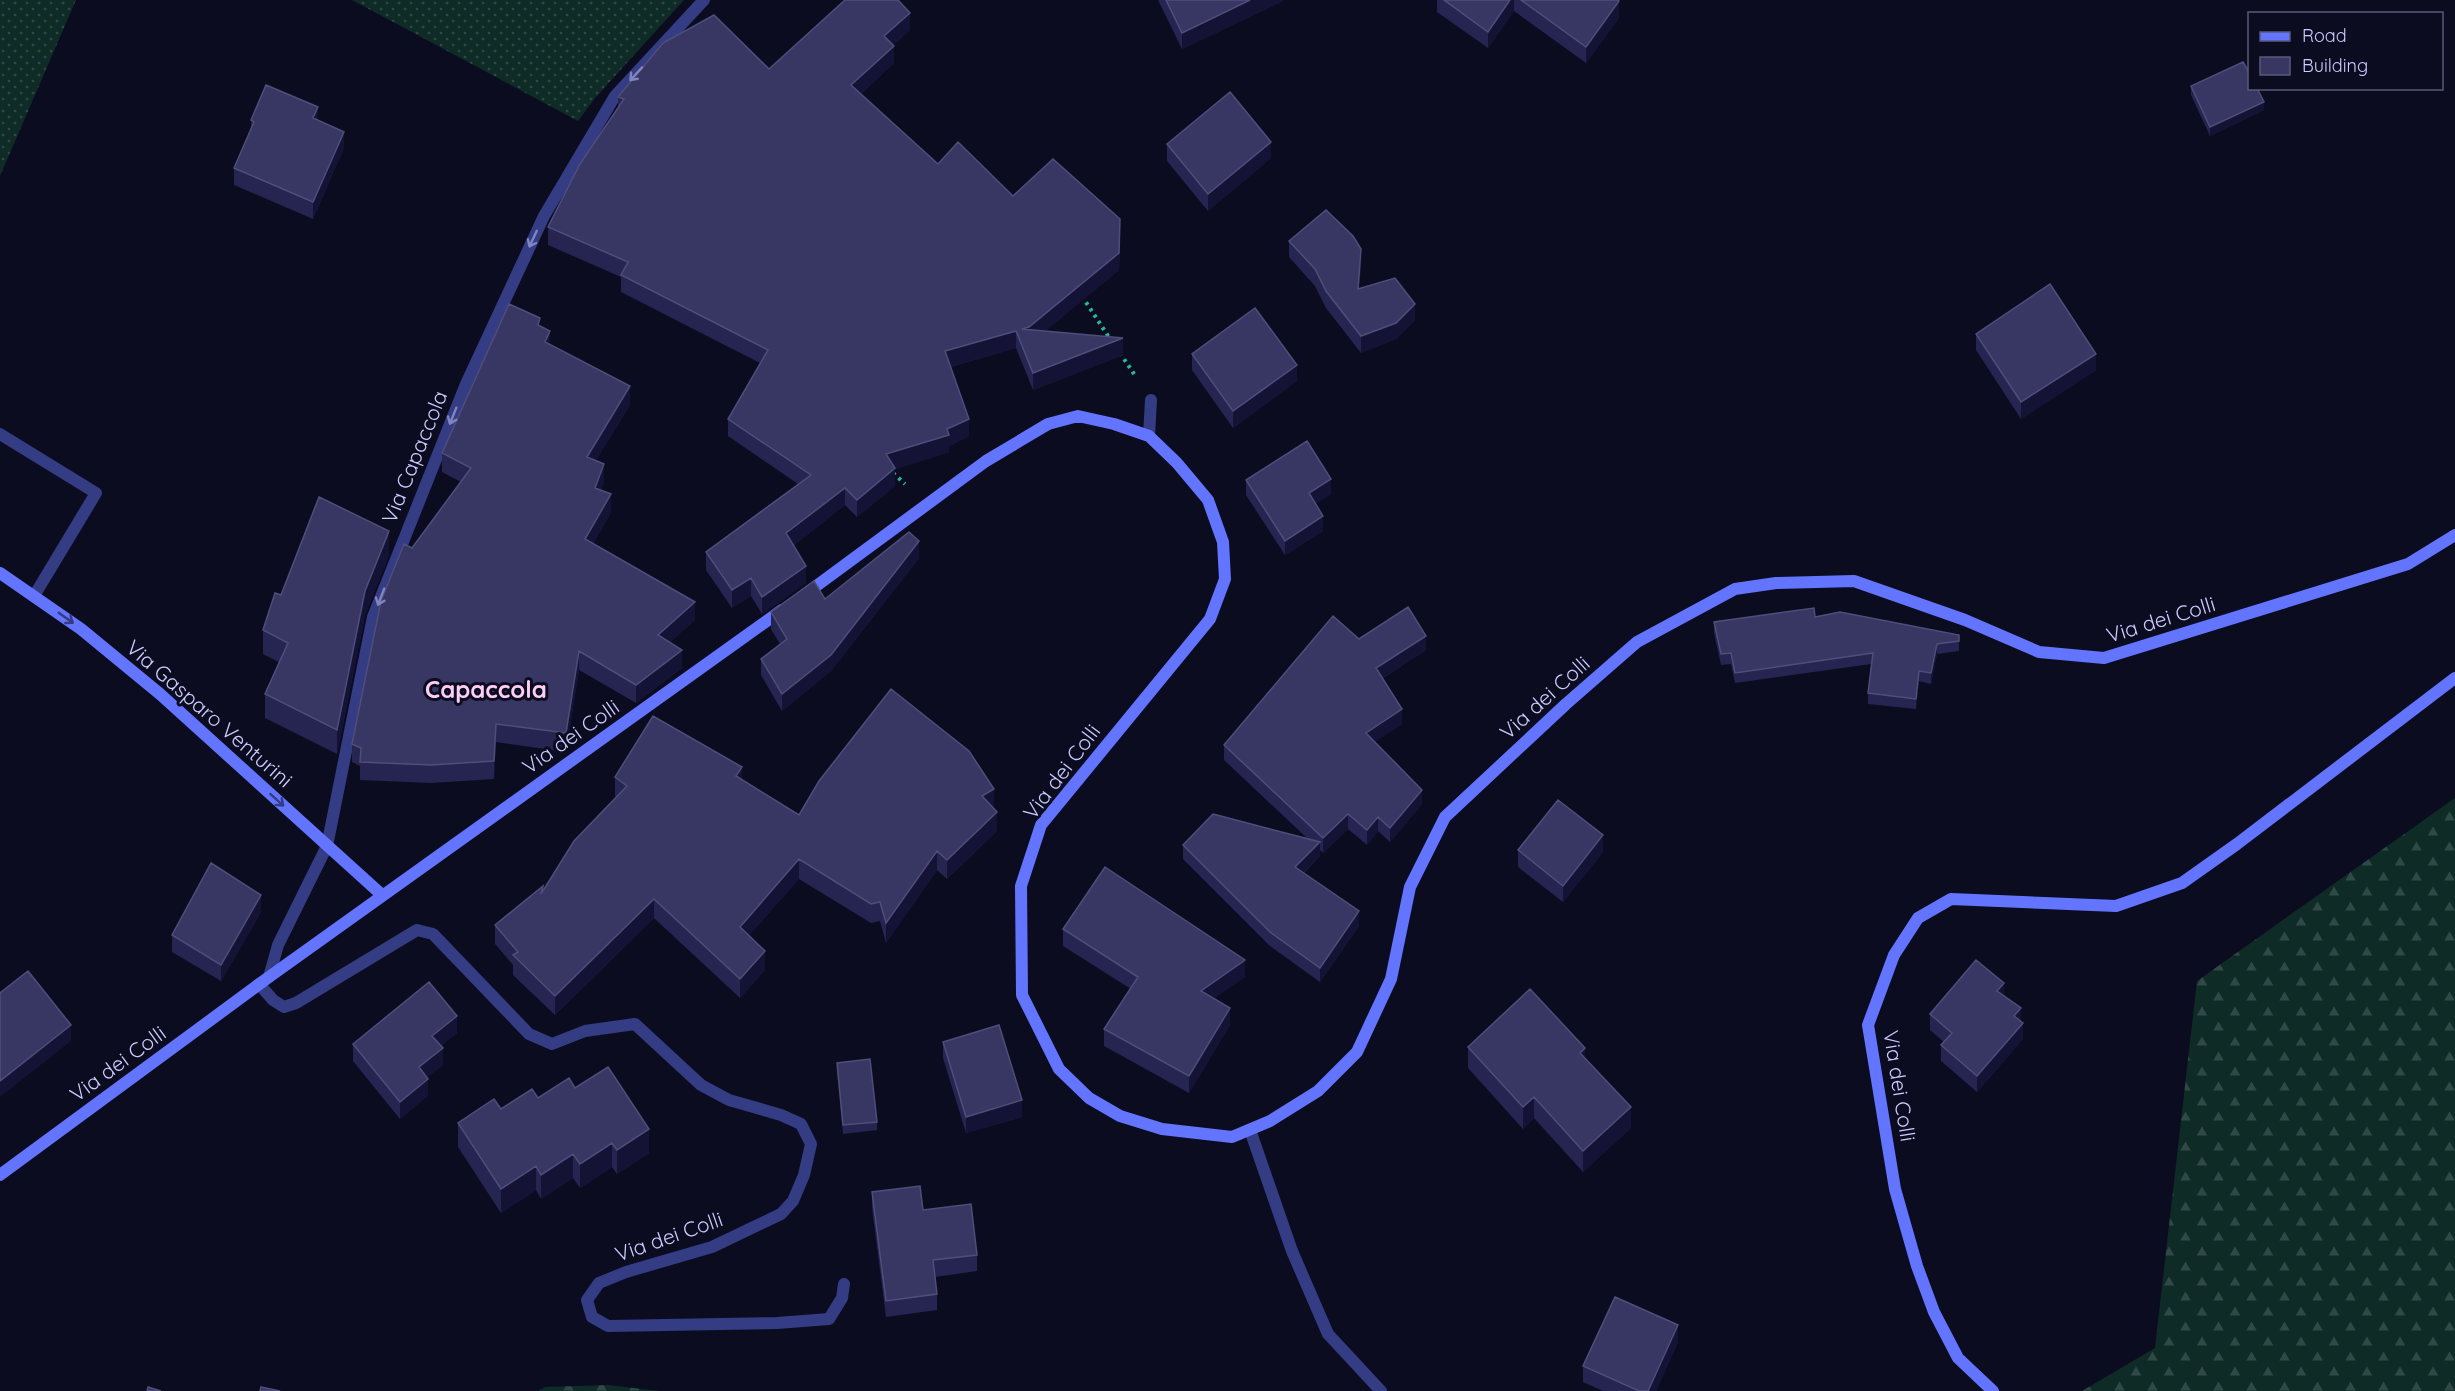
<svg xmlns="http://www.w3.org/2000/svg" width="2455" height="1391" font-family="Quicksand,sans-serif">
<defs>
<pattern id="grass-dots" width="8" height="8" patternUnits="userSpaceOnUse" patternTransform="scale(1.5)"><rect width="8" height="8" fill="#0e2b26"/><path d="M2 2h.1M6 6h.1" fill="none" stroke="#304947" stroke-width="1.8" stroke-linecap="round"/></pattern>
<pattern id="forest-firs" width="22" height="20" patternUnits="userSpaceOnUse" patternTransform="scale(1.5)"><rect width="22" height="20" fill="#0e2b26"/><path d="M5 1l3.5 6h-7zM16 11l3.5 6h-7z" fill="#304947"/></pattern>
</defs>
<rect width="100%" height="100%" fill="#0c0c21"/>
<path fill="url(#grass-dots)" d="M 0,0 L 76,0 L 0,176 Z
M 352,0 L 684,0 L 595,98 L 578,121 Z"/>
<path fill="url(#forest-firs)" d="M 2455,798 L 2455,1391 L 2082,1391 L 2155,1348 L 2197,981 Z
M 608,1385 L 659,1391 L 539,1391 L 545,1387 Z"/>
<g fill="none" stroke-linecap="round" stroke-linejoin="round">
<path stroke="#27b89b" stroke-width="4" stroke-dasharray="3 4.5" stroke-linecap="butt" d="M 1082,296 L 1110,339
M 1120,353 L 1136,377
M 893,473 L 905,484"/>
<path stroke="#343c83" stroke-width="12" d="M 0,434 L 96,493 L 34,596
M 1250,1130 L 1292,1251 L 1328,1334 L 1381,1391"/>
<path stroke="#343c83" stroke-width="12" d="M 1149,436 L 1151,400
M 269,977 L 278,945 L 327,846 L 373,617 L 466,384 L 544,216 L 615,96 L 704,0
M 259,984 L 273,1000 L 284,1007 L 296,1003 L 417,930 L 433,934 L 529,1034 L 552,1044 L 585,1031 L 635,1024 L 701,1085 L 729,1100 L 781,1115 L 801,1124 L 811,1144 L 804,1175 L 793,1201 L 781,1214 L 712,1247 L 626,1272 L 599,1283 L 587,1300 L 592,1317 L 608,1326 L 777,1323 L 829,1319 L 842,1298 L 844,1284"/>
<path stroke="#6375ff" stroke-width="12" d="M 0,573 L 81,629 L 160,694 L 382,895
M 804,595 L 986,461 L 1048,424 L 1078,416 L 1114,424 L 1149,436 L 1177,463 L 1208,500 L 1223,542 L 1225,579 L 1210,619 L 1041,825 L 1021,886 L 1022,995 L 1059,1069 L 1089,1098 L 1120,1116 L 1162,1129 L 1232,1137 L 1270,1121 L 1318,1091 L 1357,1052 L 1391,979 L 1410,887 L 1445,817 L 1566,704 L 1637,642 L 1735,589 L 1776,583 L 1854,581 L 1965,620 L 2039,652 L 2104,658 L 2408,564 L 2455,535
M 0,1175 L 269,977 L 782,610
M 1993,1391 L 1958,1358 L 1934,1312 L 1917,1266 L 1895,1189 L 1868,1025 L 1894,955 L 1918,918 L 1951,899 L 2116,906 L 2182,883 L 2237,844 L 2455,678"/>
</g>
<path fill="#262450" d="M 1158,0 L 1283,0 L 1283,1 L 1182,49 Z
M 1437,0 L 1617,0 L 1619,18 L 1586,63 L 1514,11 L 1488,48 L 1437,12 Z
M 910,30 L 893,45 L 894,63 L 861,94 L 938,164 L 1013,196 L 1120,236 L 1119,270 L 1045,331 L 1123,355 L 1033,390 L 1016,348 L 950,367 L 969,436 L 949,446 L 949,452 L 895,469 L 895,486 L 857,517 L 845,505 L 794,545 L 806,583 L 762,614 L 751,596 L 732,608 L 706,570 L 706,552 L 798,484 L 728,436 L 728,419 L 760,363 L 621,292 L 621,277 L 548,245 L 548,227 L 618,109 L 618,97 L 769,69 Z
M 2191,86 L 2264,110 L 2210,136 L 2191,95 Z
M 251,120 L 318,120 L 344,148 L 313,219 L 234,185 L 234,168 L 251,130 Z
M 1167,144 L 1271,158 L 1208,211 L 1167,161 Z
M 1289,241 L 1361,265 L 1359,288 L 1415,320 L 1396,339 L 1361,353 L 1326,308 L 1315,286 L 1289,257 Z
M 540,326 L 550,345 L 630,405 L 596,460 L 604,482 L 601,490 L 611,512 L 593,544 L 695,620 L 670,642 L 682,668 L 636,703 L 579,670 L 566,752 L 496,742 L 494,779 L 431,783 L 360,780 L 360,766 L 352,762 L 352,744 L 412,548 L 461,482 L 442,472 L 442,453 Z
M 1976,334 L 2096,370 L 2021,419 L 1976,350 Z
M 1192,354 L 1297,381 L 1233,428 L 1192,370 Z
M 1246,480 L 1331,494 L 1315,504 L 1323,531 L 1285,555 L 1246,495 Z
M 389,555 L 365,615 L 337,754 L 265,718 L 265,694 L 279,662 L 263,654 L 263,630 L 281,595 Z
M 919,558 L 831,671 L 782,711 L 761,675 L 761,659 L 780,644 L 771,629 L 771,612 L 825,599 Z
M 1815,617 L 1959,635 L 1959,651 L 1937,654 L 1931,684 L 1919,681 L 1916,709 L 1868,704 L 1868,693 L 1871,664 L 1735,683 L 1731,664 L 1721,665 L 1714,633 L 1714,622 Z
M 1359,639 L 1426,650 L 1383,678 L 1402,724 L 1374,742 L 1422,804 L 1390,842 L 1378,831 L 1367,845 L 1348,829 L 1323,853 L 1320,850 L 1320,856 L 1304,873 L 1359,926 L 1320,982 L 1270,946 L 1183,859 L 1183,845 L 1308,839 L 1224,760 L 1224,745 Z
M 615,777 L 742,780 L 799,815 L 993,808 L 997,831 L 947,879 L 937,870 L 886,943 L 880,921 L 871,923 L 799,879 L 749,935 L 765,970 L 740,998 L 654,918 L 555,1015 L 513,975 L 513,965 L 495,944 L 495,925 L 543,892 L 616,798 L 615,796 Z
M 1518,850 L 1603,852 L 1563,902 L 1518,867 Z
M 261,912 L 221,981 L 172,952 L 172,935 Z
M 1063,929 L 1245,977 L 1214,998 L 1230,1025 L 1189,1093 L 1104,1046 L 1104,1029 L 1131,989 L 1063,946 Z
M 2004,996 L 2021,1021 L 2023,1039 L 1977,1092 L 1941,1061 L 1941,1045 L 1944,1042 L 1930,1030 L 1930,1014 Z
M 457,1033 L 440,1046 L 443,1065 L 427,1077 L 428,1095 L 400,1119 L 353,1061 L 353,1044 Z
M 943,1042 L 1022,1117 L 966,1133 L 943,1058 Z
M 1468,1047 L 1585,1058 L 1631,1128 L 1583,1172 L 1534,1118 L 1523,1129 L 1468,1068 Z
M 837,1063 L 877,1122 L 877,1130 L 843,1134 L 837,1072 Z
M 575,1088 L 649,1153 L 617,1174 L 612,1167 L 580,1188 L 573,1178 L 541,1199 L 536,1190 L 501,1213 L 458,1147 L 458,1123 L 538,1098 Z
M 872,1192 L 923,1210 L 977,1255 L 977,1271 L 935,1277 L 937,1294 L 937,1310 L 886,1317 L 872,1208 Z
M 1678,1342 L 1656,1391 L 1603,1391 L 1583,1382 L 1583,1366 Z"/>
<path fill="#141335" d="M 1250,0 L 1283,0 L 1283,1 L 1182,49 L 1182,33 Z
M 1510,0 L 1514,0 L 1514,11 L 1488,48 L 1488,32 Z
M 1619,1 L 1619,18 L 1586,63 L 1586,47 Z
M 910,13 L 910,30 L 884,54 L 884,36 Z
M 894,46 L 894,63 L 851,103 L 851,85 Z
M 2264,102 L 2264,110 L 2210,136 L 2210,127 Z
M 318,107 L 318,124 L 313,118 Z
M 344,132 L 344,148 L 313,219 L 313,202 Z
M 1271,142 L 1271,158 L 1208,211 L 1208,194 Z
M 1120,219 L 1119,270 L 1029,345 L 1022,347 L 1022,329 Z
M 1361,249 L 1361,265 L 1358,305 L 1358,289 Z
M 1415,304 L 1415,320 L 1396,339 L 1361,353 L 1361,336 Z
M 550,331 L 550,349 L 545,342 Z
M 1016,331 L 1016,348 L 945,368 L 945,351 Z
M 1123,338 L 1123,355 L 1033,390 L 1033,373 Z
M 2096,354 L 2096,370 L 2021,419 L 2021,402 Z
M 1297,365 L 1297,381 L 1233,428 L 1233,411 Z
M 630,386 L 630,405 L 587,475 L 587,457 Z
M 969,419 L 969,436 L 949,446 L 949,452 L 895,469 L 895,486 L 857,517 L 857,500 L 886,454 L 947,429 Z
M 604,464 L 604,482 L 595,506 L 595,488 Z
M 1331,479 L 1331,494 L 1309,508 L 1309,493 Z
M 845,488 L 845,505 L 786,551 L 786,533 Z
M 611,494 L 611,512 L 585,558 L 585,539 Z
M 1323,516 L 1323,531 L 1285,555 L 1285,541 Z
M 389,531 L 389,555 L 365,615 L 337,754 L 337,730 L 365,591 Z
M 919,541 L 919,558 L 831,671 L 782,711 L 782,694 Z
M 806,566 L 806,583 L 762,614 L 762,597 Z
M 751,578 L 751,596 L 732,608 L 732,590 Z
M 695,602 L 695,620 L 658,653 L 658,635 Z
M 1426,636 L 1426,650 L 1376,682 L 1376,668 Z
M 1937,644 L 1937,654 L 1931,684 L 1931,673 Z
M 682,650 L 682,668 L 636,703 L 636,685 Z
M 579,651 L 579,670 L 566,752 L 566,733 Z
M 1919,671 L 1919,681 L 1916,709 L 1916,699 Z
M 1402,709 L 1402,724 L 1366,748 L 1366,733 Z
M 496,724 L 496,742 L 494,779 L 494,761 Z
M 742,767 L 742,787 L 736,776 Z
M 994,789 L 994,808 L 982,796 Z
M 1422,790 L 1422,804 L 1390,842 L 1390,828 Z
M 997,812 L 997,831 L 947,879 L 947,860 Z
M 1348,814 L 1348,829 L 1323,853 L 1323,838 Z
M 1378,817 L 1378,831 L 1367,845 L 1367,830 Z
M 1603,835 L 1603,852 L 1563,902 L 1563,886 Z
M 1320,842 L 1320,856 L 1295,881 L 1295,867 Z
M 937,851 L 937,870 L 886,943 L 886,923 Z
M 799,859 L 799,879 L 740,946 L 740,927 Z
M 261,895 L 261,912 L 221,981 L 221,965 Z
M 654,899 L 654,918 L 555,1015 L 555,996 Z
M 1359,911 L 1359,926 L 1320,982 L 1320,968 Z
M 765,951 L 765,970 L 740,998 L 740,979 Z
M 1245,960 L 1245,977 L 1201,1007 L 1201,991 Z
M 2004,983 L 2004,999 L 1997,991 Z
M 1230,1008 L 1230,1025 L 1189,1093 L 1189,1076 Z
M 2021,1008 L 2021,1024 L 2014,1016 Z
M 457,1016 L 457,1033 L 432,1053 L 432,1036 Z
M 2023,1023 L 2023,1039 L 1977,1092 L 1977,1076 Z
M 71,1025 L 71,1041 L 0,1097 L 0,1081 Z
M 443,1048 L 443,1065 L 419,1084 L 419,1067 Z
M 1585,1048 L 1585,1070 L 1580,1053 Z
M 428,1079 L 428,1095 L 400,1119 L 400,1102 Z
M 1534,1097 L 1534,1118 L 1523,1129 L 1523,1107 Z
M 1022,1100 L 1022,1117 L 966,1133 L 966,1117 Z
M 1631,1107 L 1631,1128 L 1583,1172 L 1583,1151 Z
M 649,1129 L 649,1153 L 617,1174 L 617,1150 Z
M 612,1143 L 612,1167 L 580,1188 L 580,1164 Z
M 573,1154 L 573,1178 L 541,1199 L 541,1175 Z
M 536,1166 L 536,1190 L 501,1213 L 501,1189 Z
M 1678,1325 L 1678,1342 L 1656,1391 L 1648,1391 Z"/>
<path fill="#383663" stroke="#4f4e7b" stroke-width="1.5" d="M 845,0 L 898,0 L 910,13 L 884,36 L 894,46 L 851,85 L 938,164 L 958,142 L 1013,196 L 1053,159 L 1120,219 L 1119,253 L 1029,327 L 1022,329 L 1123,338 L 1033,373 L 1016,331 L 945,351 L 969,419 L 947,429 L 949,435 L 886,454 L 895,468 L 857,500 L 845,488 L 786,533 L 806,566 L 762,597 L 751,578 L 732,590 L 706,552 L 811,475 L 728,419 L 768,350 L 621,275 L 628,262 L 548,227 L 580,164 L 624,99 L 618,97 L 663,43 L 714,15 L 769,69 Z
M 1166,0 L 1250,0 L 1182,33 Z
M 1444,0 L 1510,0 L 1488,32 Z
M 1521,0 L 1617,0 L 1619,1 L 1586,47 Z
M 2243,62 L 2250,74 L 2250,88 L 2257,88 L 2264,102 L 2210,127 L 2191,86 Z
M 266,85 L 318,107 L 313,118 L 344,132 L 313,202 L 234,168 L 254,122 L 251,120 Z
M 1230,92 L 1271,142 L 1208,194 L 1167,144 Z
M 1326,210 L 1353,236 L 1361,249 L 1358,289 L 1395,278 L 1415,304 L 1396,323 L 1361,336 L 1326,291 L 1315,269 L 1289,241 Z
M 2050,284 L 2096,354 L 2021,402 L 1976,334 Z
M 509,304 L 540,318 L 538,325 L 550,331 L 545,342 L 630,386 L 587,457 L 604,464 L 595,488 L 611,494 L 585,539 L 695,602 L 658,635 L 682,650 L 636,685 L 579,651 L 566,733 L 496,724 L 494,761 L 431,765 L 360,762 L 361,748 L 352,744 L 381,601 L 404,544 L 412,548 L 471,468 L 442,453 Z
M 1255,308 L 1297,365 L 1233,411 L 1192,354 Z
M 1307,441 L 1331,479 L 1309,493 L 1323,516 L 1285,541 L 1246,480 Z
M 319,497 L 389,531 L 365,591 L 337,730 L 265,694 L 288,643 L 263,630 L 275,593 L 281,595 Z
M 909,532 L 919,541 L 831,655 L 782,694 L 761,659 L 787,639 L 771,612 L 814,581 L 825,599 Z
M 1408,607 L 1426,636 L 1376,668 L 1402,709 L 1366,733 L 1422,790 L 1390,828 L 1378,817 L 1367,830 L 1348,814 L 1323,838 L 1224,745 L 1333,616 L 1359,639 Z
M 1814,608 L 1815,617 L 1840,612 L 1959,635 L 1959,641 L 1937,644 L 1931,673 L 1919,671 L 1916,699 L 1868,693 L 1873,653 L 1735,673 L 1731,653 L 1721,654 L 1714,622 Z
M 891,689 L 969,751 L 994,789 L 982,796 L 997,812 L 947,860 L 937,851 L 886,923 L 880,902 L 871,904 L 799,859 L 740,927 L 765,951 L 740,979 L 654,899 L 555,996 L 513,955 L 518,952 L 495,925 L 543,886 L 541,894 L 574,841 L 627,786 L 615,777 L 653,716 L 742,767 L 736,776 L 799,815 L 819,781 Z
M 1558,800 L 1603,835 L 1563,886 L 1518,850 Z
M 1213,814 L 1320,842 L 1295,867 L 1359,911 L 1320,968 L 1270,932 L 1183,845 Z
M 211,863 L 261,895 L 221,965 L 172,935 Z
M 1105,867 L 1245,960 L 1201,991 L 1230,1008 L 1189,1076 L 1104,1029 L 1138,977 L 1063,929 Z
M 1976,960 L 2004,983 L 1997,991 L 2021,1008 L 2014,1016 L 2023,1023 L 1977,1076 L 1941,1045 L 1952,1033 L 1930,1014 Z
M 28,971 L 71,1025 L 0,1081 L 0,993 Z
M 429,982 L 457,1016 L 432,1036 L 443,1048 L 419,1067 L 428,1079 L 400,1102 L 353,1044 Z
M 1530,989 L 1585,1048 L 1580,1053 L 1631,1107 L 1583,1151 L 1534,1097 L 1523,1107 L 1468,1047 Z
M 999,1025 L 1022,1100 L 966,1117 L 943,1042 Z
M 870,1059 L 877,1122 L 843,1125 L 837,1063 Z
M 608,1067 L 649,1129 L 617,1150 L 612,1143 L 580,1164 L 573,1154 L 541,1175 L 536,1166 L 501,1189 L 458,1123 L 494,1099 L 501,1109 L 532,1089 L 538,1098 L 569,1078 L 575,1088 Z
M 920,1186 L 923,1210 L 971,1204 L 977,1255 L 933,1260 L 937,1294 L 886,1301 L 872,1192 Z
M 1615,1297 L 1678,1325 L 1648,1391 L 1639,1391 L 1583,1366 Z
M 148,1387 L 161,1391 L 147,1391 Z
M 261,1387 L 280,1391 L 260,1391 Z"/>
<defs><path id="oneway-shaft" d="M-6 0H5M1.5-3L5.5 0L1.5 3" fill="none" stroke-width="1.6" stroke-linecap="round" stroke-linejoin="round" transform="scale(1.5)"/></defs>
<g stroke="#8084c1">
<use href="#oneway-shaft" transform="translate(636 74) rotate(133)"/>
<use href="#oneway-shaft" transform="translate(533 239) rotate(115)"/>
<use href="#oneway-shaft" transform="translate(453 416) rotate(112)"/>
<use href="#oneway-shaft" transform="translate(381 597) rotate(111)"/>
</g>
<g stroke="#333b85">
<use href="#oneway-shaft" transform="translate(66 618) rotate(35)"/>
<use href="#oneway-shaft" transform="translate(277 800) rotate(42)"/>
</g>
<g text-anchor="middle" stroke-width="6" stroke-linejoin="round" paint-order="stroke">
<g font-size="21" fill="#cccdff" stroke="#0c0c21">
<text transform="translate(415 457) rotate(-68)" y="7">Via Capaccola</text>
<text transform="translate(2161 620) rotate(-17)" y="7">Via dei Colli</text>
<text transform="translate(1545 698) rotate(-42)" y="7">Via dei Colli</text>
<text transform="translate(209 714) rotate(41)" y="7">Via Gasparo Venturini</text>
<text transform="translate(571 737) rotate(-35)" y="7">Via dei Colli</text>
<text transform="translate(1062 772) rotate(-53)" y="7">Via dei Colli</text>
<text transform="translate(118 1064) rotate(-36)" y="7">Via dei Colli</text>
<text transform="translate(1899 1086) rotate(81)" y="7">Via dei Colli</text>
<text transform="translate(669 1237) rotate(-19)" y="7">Via dei Colli</text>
</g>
<g font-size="24" font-weight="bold" fill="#ffcef4" stroke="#0c0c21">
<text x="486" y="698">Capaccola</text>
</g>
</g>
<rect x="2248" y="12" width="195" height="78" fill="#0c0c21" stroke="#59597a" stroke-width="1.5"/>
<rect x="2260" y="32" width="30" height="9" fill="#6375ff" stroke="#59597a" stroke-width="1.5"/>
<text x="2302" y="42" font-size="18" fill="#cccdff">Road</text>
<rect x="2260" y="57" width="30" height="18" fill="#383663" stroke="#59597a" stroke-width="1.5"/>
<text x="2302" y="72" font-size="18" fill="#cccdff">Building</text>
</svg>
